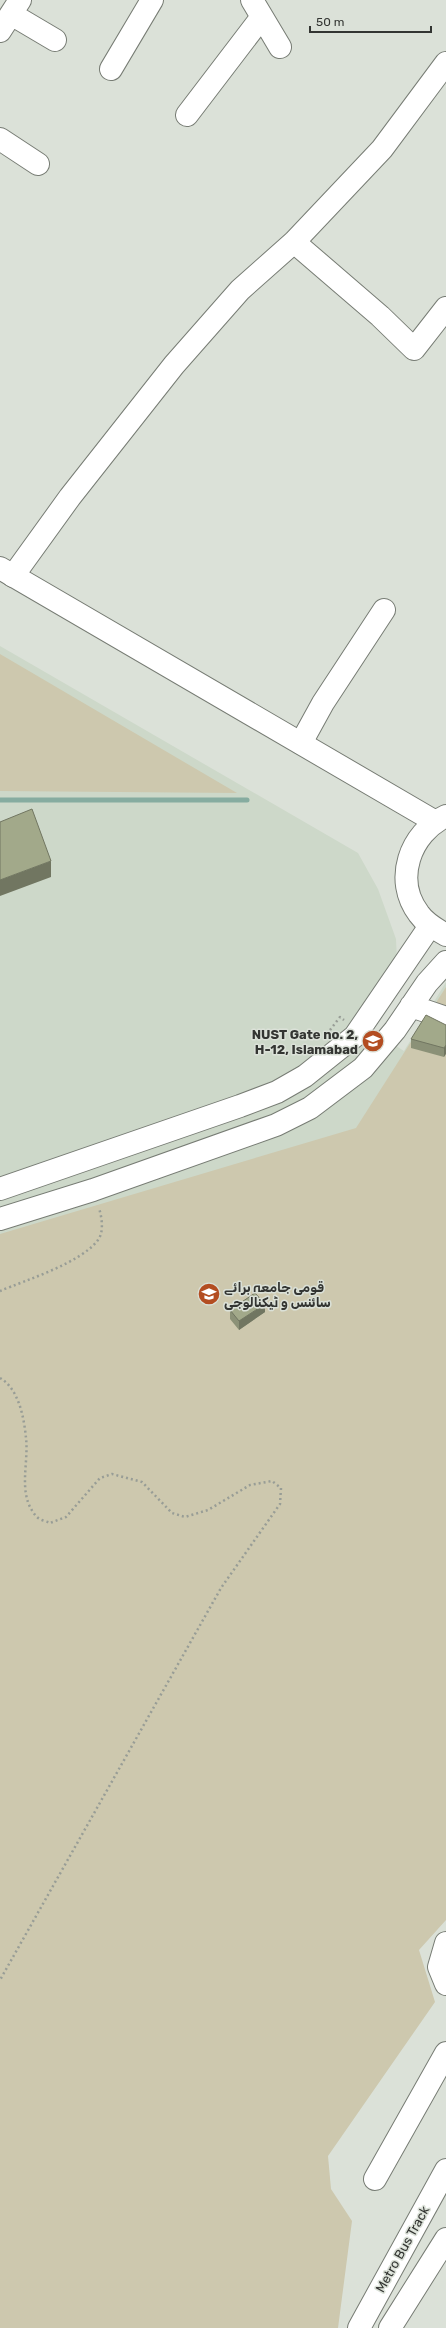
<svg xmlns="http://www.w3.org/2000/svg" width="446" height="2328" font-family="Rubik,Cairo,sans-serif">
<rect width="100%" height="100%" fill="#dbe1d8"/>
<path fill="#cdd8c9" d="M 0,646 L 358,853 L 378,889 L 396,939 L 397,961 L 357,1021 L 404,1051 L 446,982 L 446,1238 L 0,2016 Z"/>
<path fill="#cdc8ae" d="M 0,654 L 237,793 L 0,791 Z
M 446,987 L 446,1920 L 419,1950 L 435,2002 L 328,2156 L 331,2189 L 352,2221 L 338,2328 L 0,2328 L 0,1234 L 356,1128 Z"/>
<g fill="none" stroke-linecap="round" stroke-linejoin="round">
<path stroke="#86aca0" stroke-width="5" d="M 0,800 L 247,800"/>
<g stroke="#777c74" stroke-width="24">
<path id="minor" d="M 252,0 L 280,47
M 11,14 L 55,40
M 0,31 L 20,0
M 111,69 L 152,0
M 187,115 L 261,18
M 0,139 L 38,164
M 294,242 L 380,316 L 414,349 L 446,308
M 13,576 L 70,497 L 174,365 L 240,290 L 294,242 L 382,149 L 446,63
M 301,743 L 323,703 L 384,610
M 411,1006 L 446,1018
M 0,1189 L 240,1106 L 277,1092 L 305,1076 L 355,1036 L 430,926
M 0,1219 L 93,1190 L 276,1125 L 310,1108 L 363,1068 L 395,1030 L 427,983 L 446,962
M 446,1943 L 439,1967 L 446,1984
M 375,2179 L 446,2053
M 359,2328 L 446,2170
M 390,2328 L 446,2239"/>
</g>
<g stroke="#777c74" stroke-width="24">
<path id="major" d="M 0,568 L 434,821
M 446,816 C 410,833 393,880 419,914 C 426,924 436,929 446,935"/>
</g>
<path stroke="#989d96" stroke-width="2.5" stroke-dasharray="2 3" stroke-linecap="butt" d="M 330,1030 L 340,1017 L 344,1020
M 0,1291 C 26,1280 81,1263 98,1240 C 104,1232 102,1218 99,1208
M 0,1378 C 19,1389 24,1418 26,1438 C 29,1464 17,1494 36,1516 C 39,1520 46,1521 50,1523 L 66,1517 L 100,1478 L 112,1474 L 142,1482 L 172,1513 L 185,1517 L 208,1510 L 250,1485 L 272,1481 L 281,1488 L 280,1504 L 221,1588 L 0,1980"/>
<use href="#minor" stroke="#fff" stroke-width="22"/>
<use href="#major" stroke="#fff" stroke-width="22"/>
</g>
<path fill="#8b9177" d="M 446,1025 L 444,1057 L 411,1048 L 411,1039 Z
M 230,1310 L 265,1312 L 239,1330 L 230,1319 Z"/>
<path fill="#717661" d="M 51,861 L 51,877 L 0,896 L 0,880 Z
M 446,1045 L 446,1054 L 444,1057 L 444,1048 Z
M 265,1304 L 265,1312 L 239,1330 L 239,1321 Z"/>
<path fill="#a2a98a" stroke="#717661" d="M 32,809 L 51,861 L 0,880 L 0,822 Z
M 426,1015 L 446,1025 L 446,1045 L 444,1048 L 411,1039 Z
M 255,1293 L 265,1304 L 239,1321 L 230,1310 Z"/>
<defs>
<g id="university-disc" transform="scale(1.15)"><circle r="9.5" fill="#b34d21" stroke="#dbe1d8"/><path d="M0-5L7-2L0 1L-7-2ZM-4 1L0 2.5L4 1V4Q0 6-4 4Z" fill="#fff"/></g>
</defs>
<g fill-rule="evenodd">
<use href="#university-disc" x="373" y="1041"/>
<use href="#university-disc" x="209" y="1294"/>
</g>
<g text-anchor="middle" stroke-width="3" stroke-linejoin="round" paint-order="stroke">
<g font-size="13" font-weight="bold" fill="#333532" stroke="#dbe1d8" text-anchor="end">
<text x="358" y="1039">NUST Gate no. 2,<tspan x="358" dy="15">H-12, Islamabad</tspan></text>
<text x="224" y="1292" text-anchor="start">قومی جامعہ برائے<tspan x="224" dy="15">سائنس و ٹیکنالوجی</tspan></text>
</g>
<g font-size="13" fill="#333532" stroke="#dbe1d8">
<text transform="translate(402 2249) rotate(-61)" y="5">Metro Bus Track</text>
</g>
</g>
<path d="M310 26v6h121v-6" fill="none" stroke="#333532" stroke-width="2"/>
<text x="316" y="26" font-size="12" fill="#333532" stroke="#dbe1d8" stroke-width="3" paint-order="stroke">50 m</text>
</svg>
